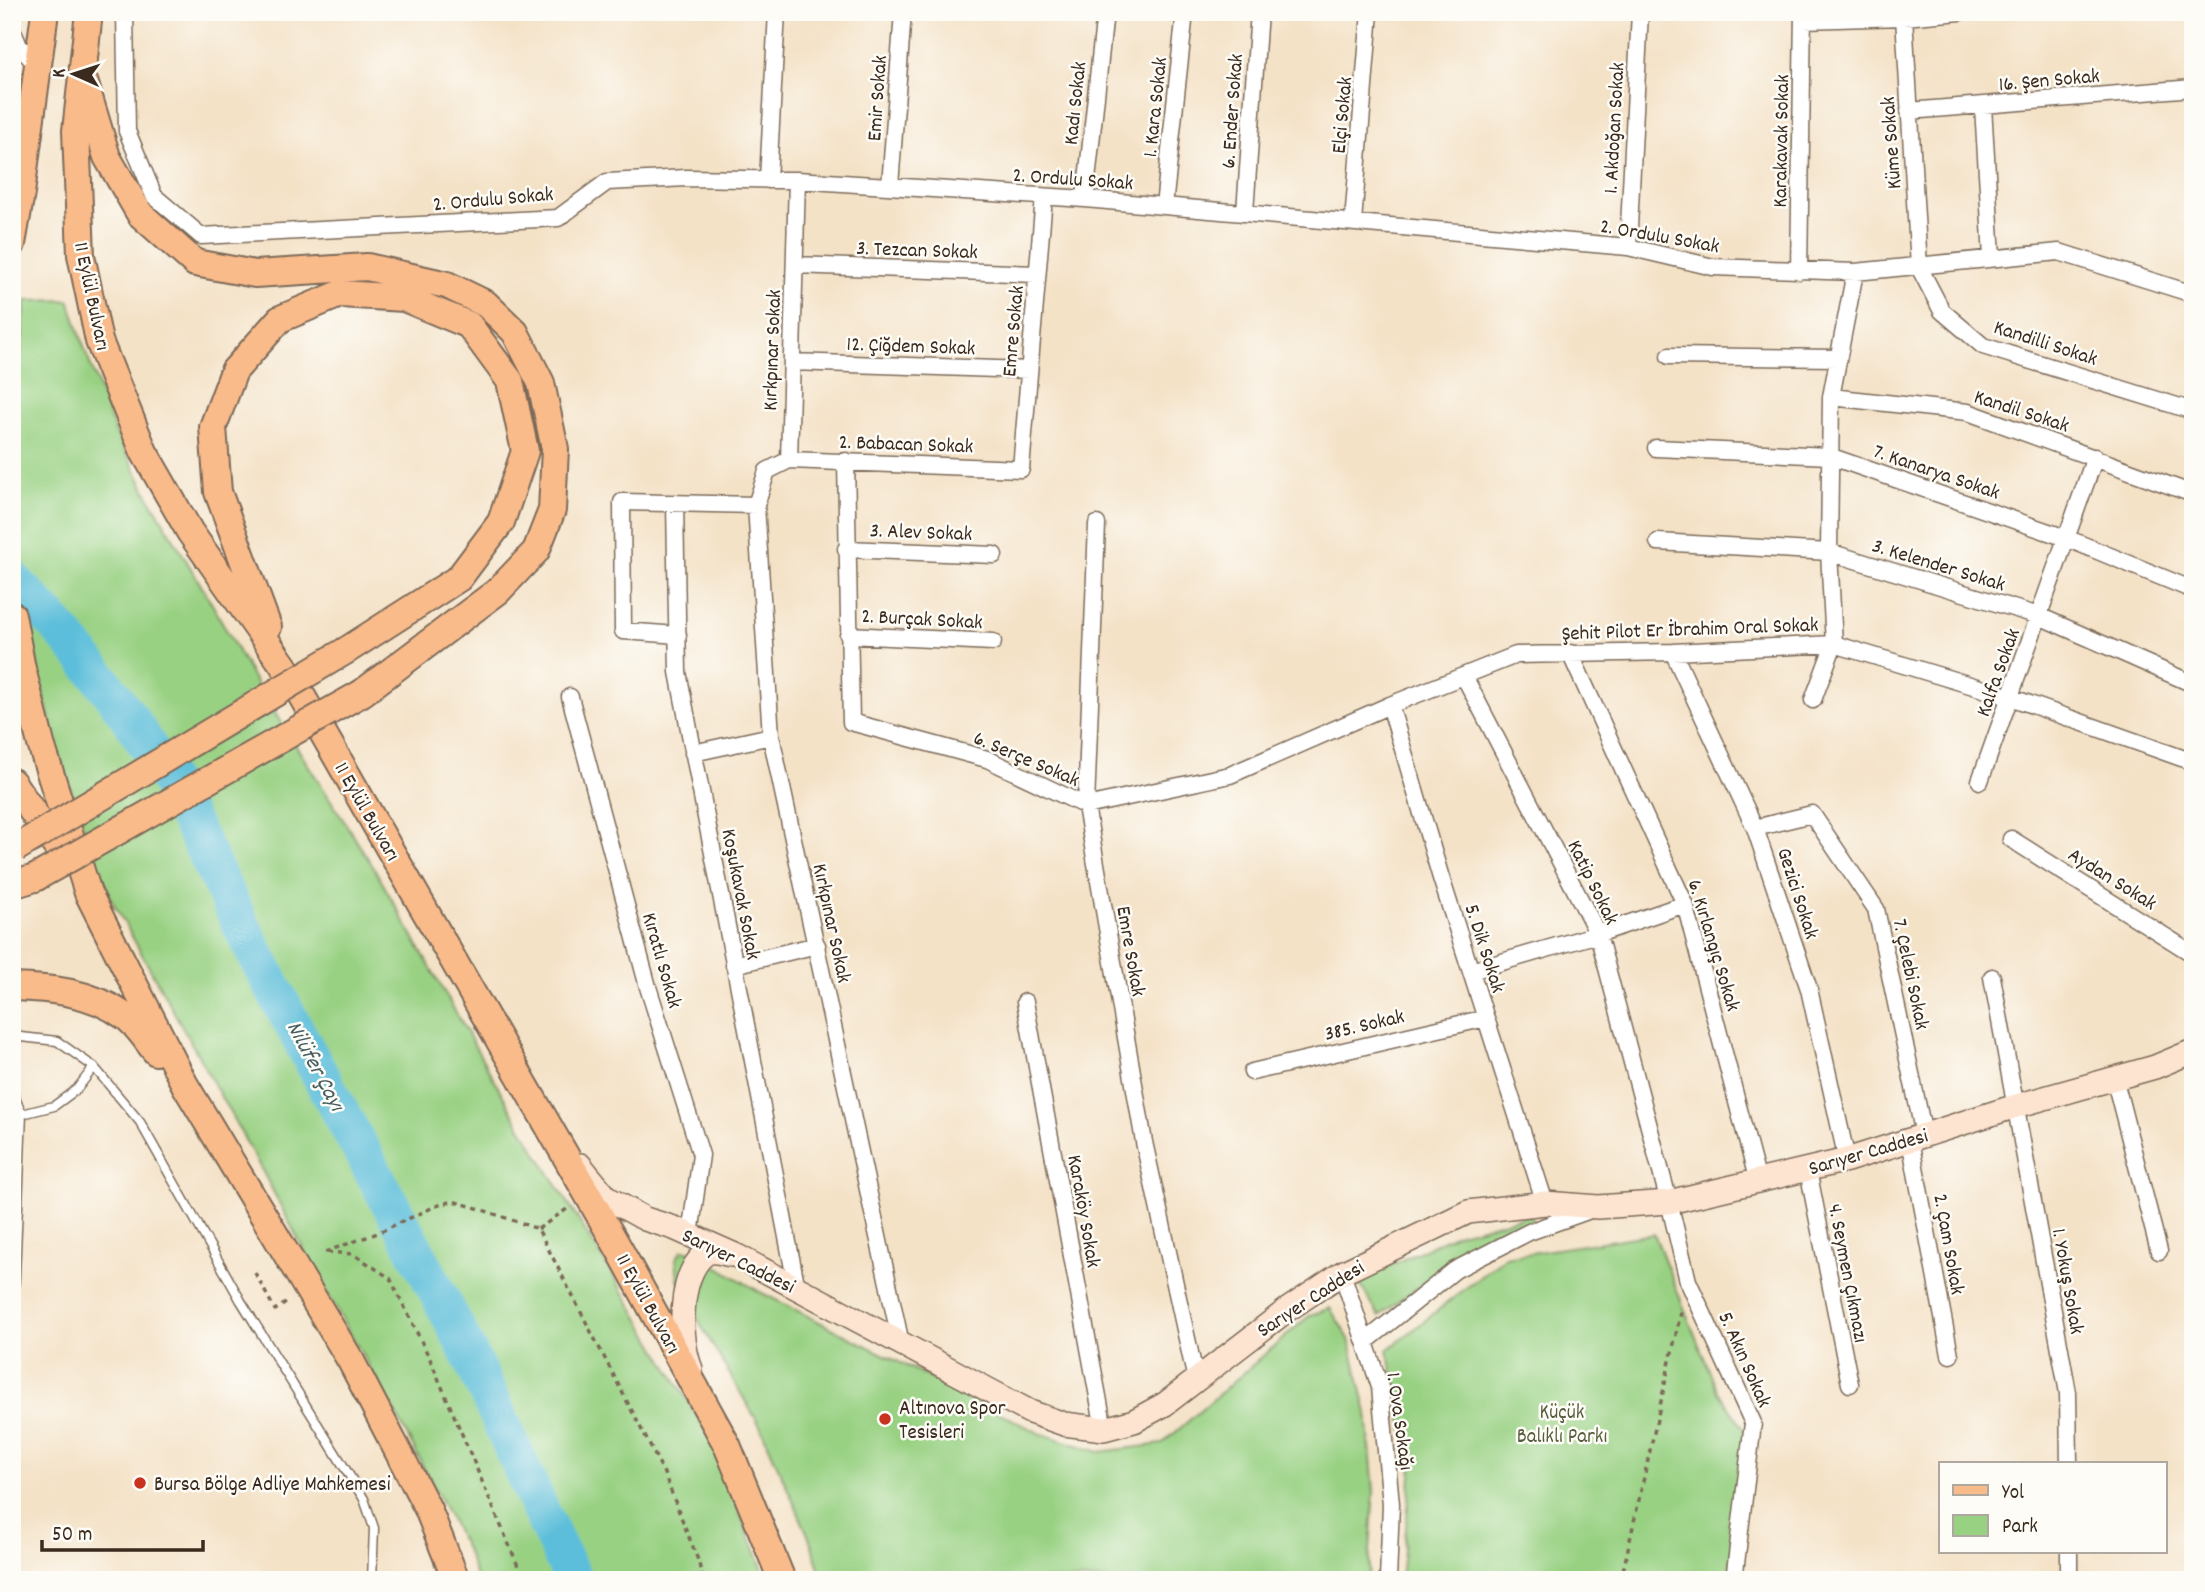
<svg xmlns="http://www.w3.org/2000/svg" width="2205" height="1592" font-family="Dekko,sans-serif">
<rect width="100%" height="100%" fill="#fdfcf7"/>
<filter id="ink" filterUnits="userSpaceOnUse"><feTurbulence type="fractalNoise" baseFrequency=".0143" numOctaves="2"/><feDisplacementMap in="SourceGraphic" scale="14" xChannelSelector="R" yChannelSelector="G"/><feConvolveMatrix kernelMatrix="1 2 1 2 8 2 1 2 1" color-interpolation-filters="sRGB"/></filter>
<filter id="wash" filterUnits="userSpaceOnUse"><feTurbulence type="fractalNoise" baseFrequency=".00686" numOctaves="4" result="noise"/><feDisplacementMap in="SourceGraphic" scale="28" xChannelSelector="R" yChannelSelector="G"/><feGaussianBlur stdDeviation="1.57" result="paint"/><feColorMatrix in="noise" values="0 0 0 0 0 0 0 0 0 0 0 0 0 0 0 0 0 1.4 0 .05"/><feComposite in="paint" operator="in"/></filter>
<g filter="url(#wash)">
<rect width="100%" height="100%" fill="#f4e2c7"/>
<path fill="#99d183" stroke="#6a7e50" stroke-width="2" d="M 69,300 L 85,350 L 115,431 L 150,499 L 212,604 L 255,682 L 374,868 L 519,1124 L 627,1298 L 708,1435 L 767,1580 L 477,1580 L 466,1549 L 396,1414 L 317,1275 L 264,1174 L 109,895 L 83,825 L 57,747 L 39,676 L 25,592 L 16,494 L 14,416 L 26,301 Z
M 1530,1215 L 1534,1221 L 1454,1260 L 1379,1316 L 1358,1281 L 1456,1234 Z
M 1654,1234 L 1718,1392 L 1744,1429 L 1729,1580 L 1401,1580 L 1412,1467 L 1388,1350 L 1505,1257 Z
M 682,1250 L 693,1252 L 762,1293 L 1039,1433 L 1099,1452 L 1162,1444 L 1309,1316 L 1330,1308 L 1349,1339 L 1367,1413 L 1374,1491 L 1368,1580 L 823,1580 L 809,1537 L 760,1426 L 702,1327 L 678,1280 L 676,1259 Z"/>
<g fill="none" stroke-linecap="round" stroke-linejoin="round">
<path stroke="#5cbeda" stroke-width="38" d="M 12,579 C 71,637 124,703 165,775 C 202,840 232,910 267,976 C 333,1103 406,1226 469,1354 C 506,1429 536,1506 574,1580"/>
</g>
</g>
<g filter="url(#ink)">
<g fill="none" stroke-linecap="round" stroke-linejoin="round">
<g stroke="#7c6a59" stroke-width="11">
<path id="lane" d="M 12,1036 L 57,1041 L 94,1067 L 140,1122 L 241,1301 L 364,1499 L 374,1528 L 372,1580
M 12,1091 L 22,1114 L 12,1344
M 22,1114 L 54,1106 L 77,1089 L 94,1067"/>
</g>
<g stroke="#7c6a59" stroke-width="19">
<path id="street" d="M 125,12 L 127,131 L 154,196 L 201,236 L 558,218 L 607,182 L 687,178 L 797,180 L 1085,199 L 1628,247 L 1713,267 L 1855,272 L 2059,252 L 2193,294
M 1906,12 L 1904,17 L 1919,267 L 1942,311 L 1983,346 L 2193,411
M 1803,20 L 1904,17 L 1960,12
M 12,29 L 19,46 L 37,65
M 1983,106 L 1992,258
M 1909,111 L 2193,88
M 768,180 L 777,12
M 797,180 L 789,460 L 767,471 L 756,505 L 771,736 L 901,1344
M 890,186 L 903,12
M 1085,199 L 1105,12
M 1164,206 L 1185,12
M 1245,212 L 1259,12
M 1353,222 L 1370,12
M 1628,247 L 1640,12
M 795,265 L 1037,274
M 1799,271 L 1803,12
M 1669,356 L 1838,358
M 792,362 L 1029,370
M 1831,397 L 1968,412 L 2193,494
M 1656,448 L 1829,456 L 2066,538 L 2193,590
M 789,460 L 1021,469 L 1044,197
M 846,461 L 851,722 L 987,759 L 1086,806 L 1230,775 L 1390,705 L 1516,655 L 1673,652 L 1834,644 L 2010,697 L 2193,762
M 675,503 L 678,672 L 797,1289
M 1097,524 L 1086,806 L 1144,1142 L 1196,1380
M 1658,542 L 1829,552 L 2039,616 L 2193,684
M 846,549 L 994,555
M 678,635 L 623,631 L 622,502 L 756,505
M 848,635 L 993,642
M 1673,652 L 1755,828 L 1809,989 L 1847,1160
M 1570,653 L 1685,904 L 1758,1182
M 1464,676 L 1598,934 L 1669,1202 L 1688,1281 L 1753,1423 L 1734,1580
M 570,697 L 648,987 L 701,1155 L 690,1235
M 1813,700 L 1834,644 L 1829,552 L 1831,397 L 1855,272
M 1390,705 L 1441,878 L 1545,1203
M 693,753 L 771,736
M 1980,781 L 2095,457
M 1755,828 L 1812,814 L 1876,909 L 1924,1135
M 2011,839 L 2193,954
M 734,965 L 817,945
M 1471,971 L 1598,934 L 1685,904
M 1992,977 L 2068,1393 L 2069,1464
M 1025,1002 L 1104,1429
M 1252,1072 L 1486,1018
M 2114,1077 L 2159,1251
M 1910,1140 L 1950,1355
M 1808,1170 L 1850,1384
M 1342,1273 L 1380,1387 L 1391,1504 L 1388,1580
M 1365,1342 L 1455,1270 L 1529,1232 L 1590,1210
M 2069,1552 L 2069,1580"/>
</g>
<g stroke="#7c6a59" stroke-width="26">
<path id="secondary" d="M 580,1165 L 607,1198 L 620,1205 L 645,1219 L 674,1228 L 737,1256 L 1030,1412 L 1064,1424 L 1104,1429 L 1134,1421 L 1165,1404 L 1287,1310 L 1342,1273 L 1468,1212 L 1545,1203 L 1598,1207 L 1669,1202 L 1847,1160 L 2016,1106 L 2155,1067 L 2193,1051
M 691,1369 C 679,1341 678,1276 704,1255 C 711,1249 722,1253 730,1255"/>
</g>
<g stroke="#7c6a59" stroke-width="30">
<path id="primary" d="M 89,12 L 76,131 L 81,255 L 99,341 L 144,452 L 190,532 L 288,672 L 619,1249 L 727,1445 L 782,1580
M 85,84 L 107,157 L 140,214 L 195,263 L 255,274 L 367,267 L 447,285 L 486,304 L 515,332 L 541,383 L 555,449 L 552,510 L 536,551 L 498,591 L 362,693
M 12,244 L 21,193 L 45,12
M 12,615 L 22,669 L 41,744 L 88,893 L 185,1085 L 351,1361 L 428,1509 L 456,1580
M 268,627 L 218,492 L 213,427 L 234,371 L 280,319 L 340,294 L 404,298 L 469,325 L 510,381 L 525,451 L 501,522 L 459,578 L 347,650
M 12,782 L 59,850
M 12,885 L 35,878
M 12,987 C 50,988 91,992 123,1015 C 136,1023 146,1040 156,1052"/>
</g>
<path stroke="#7c6a59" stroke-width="3.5" stroke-dasharray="5 5" stroke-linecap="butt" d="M 538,1229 L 567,1209
M 325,1252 L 375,1234 L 436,1206 L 452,1201 L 474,1207 L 538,1229 L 663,1471 L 698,1560 L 703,1580
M 327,1252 L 353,1254 L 390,1278 L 430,1359 L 524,1580
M 255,1273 L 275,1310 L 289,1301
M 1621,1580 L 1681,1312"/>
<use href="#lane" stroke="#fff" stroke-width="8"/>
<use href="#street" stroke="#fff" stroke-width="16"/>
<use href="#secondary" stroke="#fde4d1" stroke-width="23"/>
<use href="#primary" stroke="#fabb8b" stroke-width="26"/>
<g stroke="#7c6a59" stroke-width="30" stroke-linecap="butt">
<path id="primary-bridge" d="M 16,848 L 347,650
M 35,878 L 362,693"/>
</g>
<use href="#primary-bridge" stroke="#fabb8b" stroke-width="26"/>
</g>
</g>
<g fill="#c8321e" stroke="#fdfcf7" stroke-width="2.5">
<circle cx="885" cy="1419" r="7"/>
<circle cx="140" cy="1483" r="7"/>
</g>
<g text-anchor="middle" stroke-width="5" stroke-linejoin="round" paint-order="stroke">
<g font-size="21" fill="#3b2a1e" stroke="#fdfcf7">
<text transform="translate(2049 79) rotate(-5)" y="7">16. Şen Sokak</text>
<text transform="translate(876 98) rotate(-86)" y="7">Emir Sokak</text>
<text transform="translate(1074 103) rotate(-84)" y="7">Kadı Sokak</text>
<text transform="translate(1154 107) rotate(-84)" y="7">1. Kara Sokak</text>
<text transform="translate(1231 111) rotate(-86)" y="7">6. Ender Sokak</text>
<text transform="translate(1341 115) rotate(-85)" y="7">Elçi Sokak</text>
<text transform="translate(1613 128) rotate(-87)" y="7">1. Akdoğan Sokak</text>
<text transform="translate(1780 141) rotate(-89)" y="7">Karakavak Sokak</text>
<text transform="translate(1890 143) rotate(-94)" y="7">Küme Sokak</text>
<text transform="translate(1073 178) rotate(4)" y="7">2. Ordulu Sokak</text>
<text transform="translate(493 198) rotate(-5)" y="7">2. Ordulu Sokak</text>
<text transform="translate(1660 235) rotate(10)" y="7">2. Ordulu Sokak</text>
<text transform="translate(917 249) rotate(2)" y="7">3. Tezcan Sokak</text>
<text transform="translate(93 296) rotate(78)" y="7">11 Eylül Bulvarı</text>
<text transform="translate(1012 331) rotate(-85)" y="7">Emre Sokak</text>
<text transform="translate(2046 342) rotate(18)" y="7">Kandilli Sokak</text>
<text transform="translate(911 345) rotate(2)" y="7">12. Çiğdem Sokak</text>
<text transform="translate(771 350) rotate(-88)" y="7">Kırkpınar Sokak</text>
<text transform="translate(2022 410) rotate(18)" y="7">Kandil Sokak</text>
<text transform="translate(906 443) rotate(2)" y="7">2. Babacan Sokak</text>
<text transform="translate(1937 471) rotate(19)" y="7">7. Kanarya Sokak</text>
<text transform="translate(921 531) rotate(2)" y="7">3. Alev Sokak</text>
<text transform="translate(1939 564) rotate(17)" y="7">3. Kelender Sokak</text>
<text transform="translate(922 618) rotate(3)" y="7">2. Burçak Sokak</text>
<text transform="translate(1690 628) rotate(-2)" y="7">Şehit Pilot Er İbrahim Oral Sokak</text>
<text transform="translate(1997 672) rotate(-70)" y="7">Kalfa Sokak</text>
<text transform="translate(1027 758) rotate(23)" y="7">6. Serçe Sokak</text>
<text transform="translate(368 811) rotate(60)" y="7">11 Eylül Bulvarı</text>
<text transform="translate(2113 878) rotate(32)" y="7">Aydan Sokak</text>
<text transform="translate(1594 882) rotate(64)" y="7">Katip Sokak</text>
<text transform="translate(1799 893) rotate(72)" y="7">Gezici Sokak</text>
<text transform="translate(742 894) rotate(79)" y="7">Koşukavak Sokak</text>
<text transform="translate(833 923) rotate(78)" y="7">Kırkpınar Sokak</text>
<text transform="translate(1715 945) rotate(73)" y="7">6. Kırlangıç Sokak</text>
<text transform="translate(1486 948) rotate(72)" y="7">5. Dik Sokak</text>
<text transform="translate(1132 951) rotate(80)" y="7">Emre Sokak</text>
<text transform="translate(663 960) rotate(74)" y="7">Kıratlı Sokak</text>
<text transform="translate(1912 974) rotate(78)" y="7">7. Çelebi Sokak</text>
<text transform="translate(1364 1024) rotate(-13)" y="7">385. Sokak</text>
<text transform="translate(1868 1151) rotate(-16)" y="7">Sarıyer Caddesi</text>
<text transform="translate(1085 1211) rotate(80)" y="7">Karaköy Sokak</text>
<text transform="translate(1950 1244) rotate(80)" y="7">2. Çam Sokak</text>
<text transform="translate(739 1260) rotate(26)" y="7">Sarıyer Caddesi</text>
<text transform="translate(1849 1273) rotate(79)" y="7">4. Seymen Çıkmazı</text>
<text transform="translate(2069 1281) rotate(80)" y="7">1. Yokuş Sokak</text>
<text transform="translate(1310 1298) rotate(-33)" y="7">Sarıyer Caddesi</text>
<text transform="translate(649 1303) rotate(61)" y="7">11 Eylül Bulvarı</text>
<text transform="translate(1746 1359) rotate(66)" y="7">5. Akın Sokak</text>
<text transform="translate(1401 1421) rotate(82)" y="7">1. Ova Sokağı</text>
</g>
<g font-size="21" fill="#3b2a1e" stroke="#fdfcf7" text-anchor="start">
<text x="899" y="1414">Altınova Spor<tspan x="899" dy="24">Tesisleri</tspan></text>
<text x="154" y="1490">Bursa Bölge Adliye Mahkemesi</text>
</g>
<g font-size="21" fill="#575c3c" stroke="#fdfcf7">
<text x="1562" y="1418">Küçük<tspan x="1562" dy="24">Balıklı Parkı</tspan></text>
</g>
<g font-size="23" font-style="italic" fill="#475e60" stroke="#fdfcf7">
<text transform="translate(317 1065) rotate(62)" y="8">Nilüfer Çayı</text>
</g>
</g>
<rect width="2205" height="1592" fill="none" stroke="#fdfcf7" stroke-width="42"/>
<rect x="1939" y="1462" width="228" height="91" fill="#fdfcf7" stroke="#afa8a0" stroke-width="2"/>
<rect x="1953" y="1485" width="35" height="10" fill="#fabb8b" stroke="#afa8a0" stroke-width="2"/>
<text x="2002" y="1498" font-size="21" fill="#3b2a1e">Yol</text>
<rect x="1953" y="1515" width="35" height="21" fill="#99d183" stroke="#afa8a0" stroke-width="2"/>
<text x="2002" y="1532" font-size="21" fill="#3b2a1e">Park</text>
<g transform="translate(74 74) rotate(273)" stroke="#fdfcf7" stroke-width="5" paint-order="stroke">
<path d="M0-5L12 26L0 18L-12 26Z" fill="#3b2a1e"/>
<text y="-10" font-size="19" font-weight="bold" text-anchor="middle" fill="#3b2a1e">K</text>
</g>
<path d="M42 1540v10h161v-10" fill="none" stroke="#3b2a1e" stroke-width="3.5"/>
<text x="52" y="1540" font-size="21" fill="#3b2a1e" stroke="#fdfcf7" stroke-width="5" paint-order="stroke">50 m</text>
</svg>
